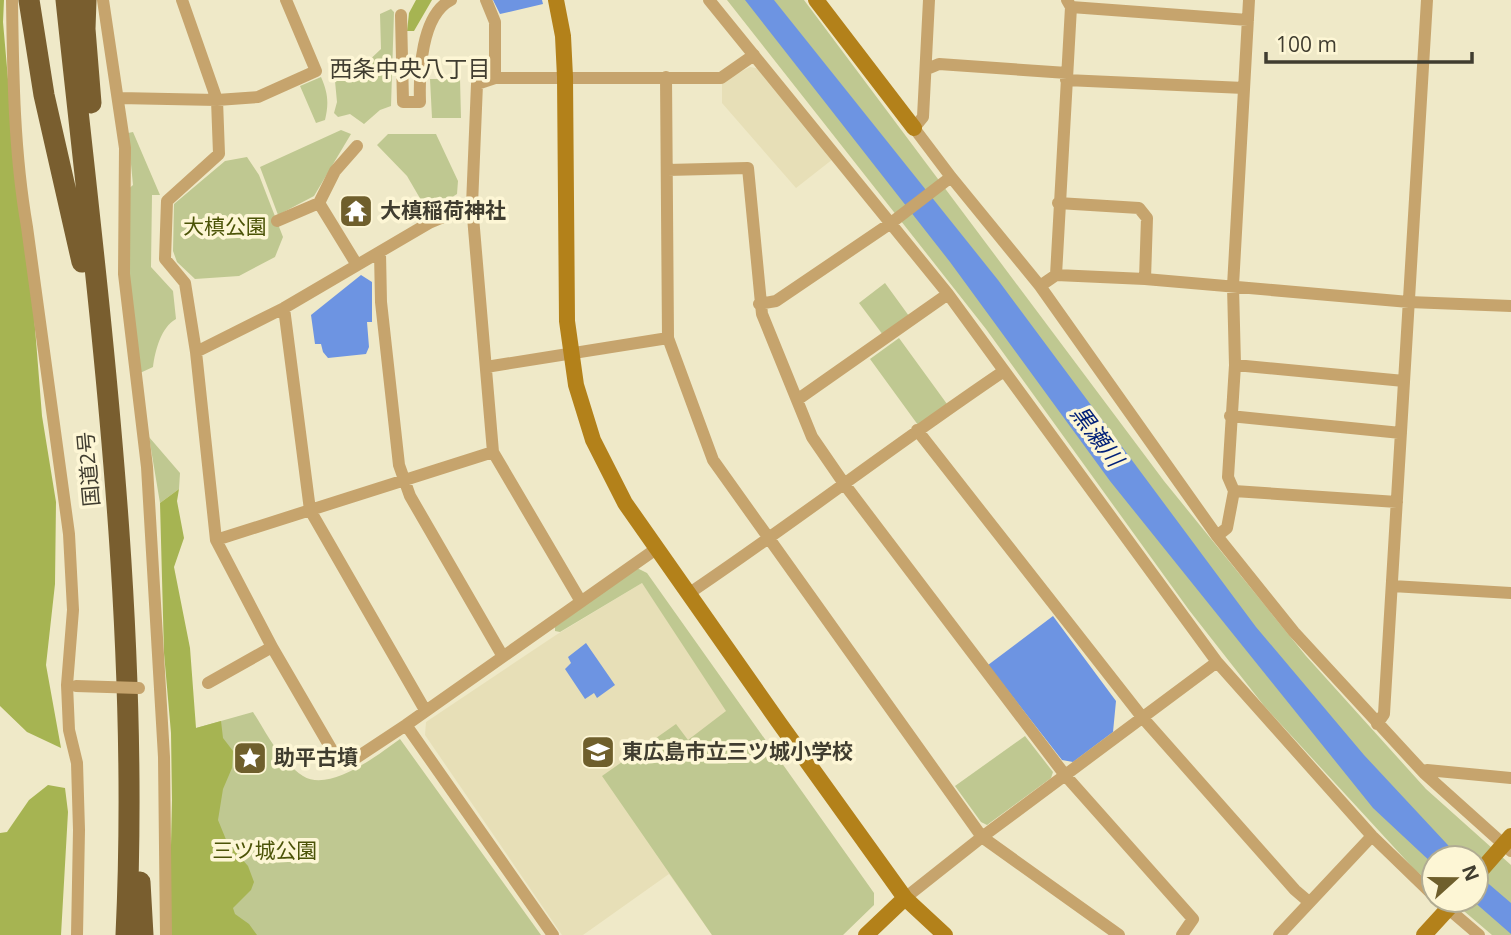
<svg xmlns="http://www.w3.org/2000/svg" width="1511" height="935" font-family="'Open Sans','Noto Sans JP',sans-serif">
<rect width="100%" height="100%" fill="#efe9c8"/>
<path fill="#e7dfb7" d="M 750,67 L 761,69 L 833,159 L 796,188 L 722,103 L 722,81 Z
M 642,583 L 770,770 L 712,935 L 669,874 L 583,935 L 562,935 L 425,735 L 426,722 L 556,635 Z"/>
<path fill="#bfc891" d="M 727,0 L 804,0 L 1164,481 L 1306,656 L 1426,789 L 1511,865 L 1511,935 L 1492,935 L 1451,900 L 1476,900 L 1476,858 L 1434,858 L 1434,886 L 1415,870 L 1265,707 L 1189,610 L 986,329 Z
M 391,9 L 394,12 L 391,106 L 380,110 L 364,124 L 350,114 L 338,117 L 334,113 L 337,102 L 335,81 L 361,68 L 381,49 L 380,14 Z
M 321,77 C 328,93 329,103 325,120 L 316,123 L 300,86 Z
M 430,79 L 460,79 L 461,118 L 432,118 Z
M 341,130 L 351,134 L 314,196 L 278,215 L 260,167 Z
M 133,132 L 160,195 L 152,195 L 151,267 L 173,291 L 176,319 C 161,327 155,351 153,367 L 140,373 L 130,316 L 126,191 L 133,185 L 128,133 Z
M 388,134 L 436,134 L 458,181 L 457,194 L 428,212 L 407,176 L 377,145 Z
M 247,157 L 259,175 L 283,237 L 275,257 L 239,276 L 195,279 L 177,262 L 173,251 L 174,204 L 225,161 Z
M 885,283 L 909,316 L 883,335 L 859,303 Z
M 899,338 L 947,404 L 918,425 L 870,359 Z
M 149,437 L 180,473 L 179,489 L 160,503 Z
M 637,568 L 647,573 L 874,893 L 874,905 L 843,935 L 712,935 L 602,776 L 676,724 L 688,740 L 726,711 L 642,583 L 560,632 L 555,631 L 555,627 Z
M 253,712 C 267,734 280,761 303,776 C 330,793 379,754 400,739 L 541,935 L 169,935 L 196,728 Z
M 1025,736 L 1053,772 L 1051,778 L 987,825 L 981,822 L 955,786 Z"/>
<path fill="#a6b452" d="M 0,0 L 4,0 L 3,22 L 12,125 L 27,227 L 42,416 L 56,502 L 55,584 L 46,665 L 61,748 L 27,732 L 0,706 Z
M 416,0 L 432,0 L 414,31 L 407,31 L 409,13 Z
M 179,489 L 177,501 L 184,538 L 174,567 L 190,648 L 196,728 L 221,721 L 223,738 L 233,751 L 232,768 L 223,789 L 218,820 L 227,842 L 248,866 L 254,882 L 251,890 L 233,908 L 235,914 L 249,924 L 257,935 L 169,935 L 172,800 L 171,733 L 164,653 L 160,503 Z
M 48,785 L 65,788 L 68,812 L 61,935 L 0,935 L 0,833 L 7,832 L 29,800 Z"/>
<path fill="#6d94e2" d="M 493,0 L 542,0 L 543,4 L 500,14 Z
M 745,0 L 774,0 L 998,280 L 1256,627 L 1364,755 L 1460,858 L 1434,858 L 1434,865 L 1373,808 L 1110,481 L 950,262 Z
M 361,275 L 372,282 L 372,322 L 367,322 L 369,347 L 366,354 L 328,358 L 323,352 L 321,344 L 315,344 L 311,315 Z
M 1053,616 L 1116,701 L 1113,732 L 1073,762 L 1062,760 L 988,665 Z
M 586,643 L 615,685 L 597,698 L 594,693 L 585,699 L 565,669 L 571,663 L 568,657 Z
M 1476,873 L 1511,903 L 1511,934 L 1472,900 L 1476,900 Z"/>
<g fill="none" stroke-linecap="round" stroke-linejoin="round">
<path stroke="#c6a46d" stroke-width="12" d="M 12,0 C 13,76 14,152 27,227 L 69,534 L 73,610 L 67,685 L 69,730 L 77,763 L 79,830 L 77,935
M 103,0 L 125,148 L 124,274 L 147,467 L 164,757 L 166,935
M 182,0 L 217,100 L 219,154 L 167,201 L 165,259 L 185,283 L 196,352 L 216,540 L 272,647 L 336,757 L 350,762 L 406,725 L 656,549
M 486,0 L 495,22 L 495,78
M 709,0 L 948,294 L 1217,662 L 1372,836 L 1434,896
M 929,0 L 923,117 L 914,128 L 951,177 L 1040,286 L 1217,536 L 1294,632 L 1424,773 L 1511,851
M 1067,0 L 1071,7 L 1248,20
M 401,15 L 403,102 L 420,102 C 419,73 421,15 451,0
M 927,69 L 939,64 L 1067,73
M 666,77 L 668,338 L 713,460 L 982,837 L 1119,935
M 1066,80 L 1244,88
M 119,98 L 217,100 L 258,97 L 316,71 L 286,0
M 667,170 L 748,168 L 762,314 L 812,437 L 845,485 L 1065,775 L 1193,919 L 1182,935
M 319,203 L 335,171 L 357,146
M 1058,203 L 1139,208 L 1147,218 L 1145,279
M 277,221 L 319,203 L 357,265
M 380,253 L 381,302 L 399,465 L 410,496 L 502,655
M 1056,275 L 1071,7
M 1040,286 L 1056,275 L 1145,279 L 1409,302 L 1511,306
M 759,304 L 776,301 L 891,223 L 951,177
M 284,308 L 310,510 L 425,710
M 196,352 L 284,308 L 429,223 L 472,205
M 1235,365 L 1404,381
M 486,367 L 668,338
M 797,400 L 948,294
M 1230,416 L 1401,433
M 917,430 L 1142,717 L 1295,890 L 1309,902
M 1234,491 L 1228,477 L 1235,365 L 1233,286 L 1249,0
M 1217,536 L 1227,528 L 1234,491 L 1397,502
M 216,540 L 493,452
M 1392,586 L 1511,593
M 688,594 C 795,522 897,443 1004,371
M 580,600 L 493,452 L 472,205 L 477,84 L 495,78 L 721,78 L 754,55
M 208,683 L 272,647
M 1377,724 L 1384,714 L 1427,0
M 406,725 L 553,935
M 1424,773 L 1427,770 L 1511,778
M 905,898 L 982,837 L 1217,662
M 1438,900 L 1479,935
M 1279,935 L 1372,836"/>
<path stroke="#b3811a" stroke-width="16" d="M 556,0 L 563,36 L 565,77 L 567,321 L 576,385 L 593,440 L 625,503 L 780,724 L 905,898 L 945,935
M 816,0 L 914,128
M 1476,876 L 1511,836
M 866,935 L 905,898
M 1424,935 L 1456,900"/>
<path stroke="#795e2f" stroke-width="21" d="M 29,0 L 44,95 L 82,262
M 66,0 C 99,311 141,622 126,935
M 86,0 L 85,29 L 91,103
M 140,882 L 143,935"/>
<path stroke="#c6a46d" stroke-width="12" d="M 76,686 L 139,688"/>
</g>
<defs>
<g id="temple-square" transform="scale(1.75)"><rect x="-9" y="-9" width="18" height="18" rx="4" fill="#6f5f2c" stroke="#fdf6d5"/><path d="M0-6L5-2H3V0L6.5 2.5H4V6H1.5V3h-3V6H-4V2.5H-6.5L-3 0V-2H-5Z" fill="#fff"/></g>
<g id="school-square" transform="scale(1.75)"><rect x="-9" y="-9" width="18" height="18" rx="4" fill="#6f5f2c" stroke="#fdf6d5"/><path d="M0-5L7-2L0 1L-7-2ZM-4 1L0 2.5L4 1V4Q0 6-4 4Z" fill="#fff"/></g>
<g id="sight-square" transform="scale(1.75)"><rect x="-9" y="-9" width="18" height="18" rx="4" fill="#6f5f2c" stroke="#fdf6d5"/><path d="M0-6L1.8-2.2L6-1.7L2.9 1.2L3.7 5.4L0 3.3L-3.7 5.4L-2.9 1.2L-6-1.7L-1.8-2.2Z" fill="#fff"/></g>
</defs>
<g fill-rule="evenodd">
<use href="#temple-square" x="356" y="211"/>
<use href="#school-square" x="598" y="752"/>
<use href="#sight-square" x="250" y="758"/>
</g>
<g text-anchor="middle" stroke-width="7" stroke-linejoin="round" paint-order="stroke">
<g font-size="21" font-weight="bold" fill="#403d30" stroke="#fdf6d5" text-anchor="start">
<text x="380" y="218">大槙稲荷神社</text>
<text x="622" y="759">東広島市立三ツ城小学校</text>
<text x="274" y="765">助平古墳</text>
</g>
<g font-size="21" fill="#4b5307" stroke="#fdf6d5">
<text x="225" y="234">大槙公園</text>
<text x="265" y="858">三ツ城公園</text>
</g>
<g font-size="21" fill="#403d30" stroke="#fdf6d5">
<text transform="translate(89 469) rotate(-95)" y="7">国道2号</text>
</g>
<g font-size="23" fill="#403d30" stroke="#fdf6d5">
<text x="410" y="77">西条中央八丁目</text>
</g>
<g font-size="23" font-style="italic" fill="#001f78" stroke="#fdf6d5">
<text transform="translate(1097 436) rotate(53)" y="8">黒瀬川</text>
</g>
</g>
<g transform="translate(1455 879) rotate(69)"><circle r="33" fill="#fdf6d5" stroke="#b1ac93" stroke-width="2"/>
<path d="M0-5L12 26L0 18L-12 26Z" fill="#6f5f2c"/>
<text y="-10" font-size="19" font-weight="bold" text-anchor="middle" fill="#403d30">N</text>
</g>
<path d="M1266 52v10h206v-10" fill="none" stroke="#403d30" stroke-width="3.5"/>
<text x="1276" y="52" font-size="21" fill="#403d30" stroke="#fdf6d5" stroke-width="5" paint-order="stroke">100 m</text>
</svg>
